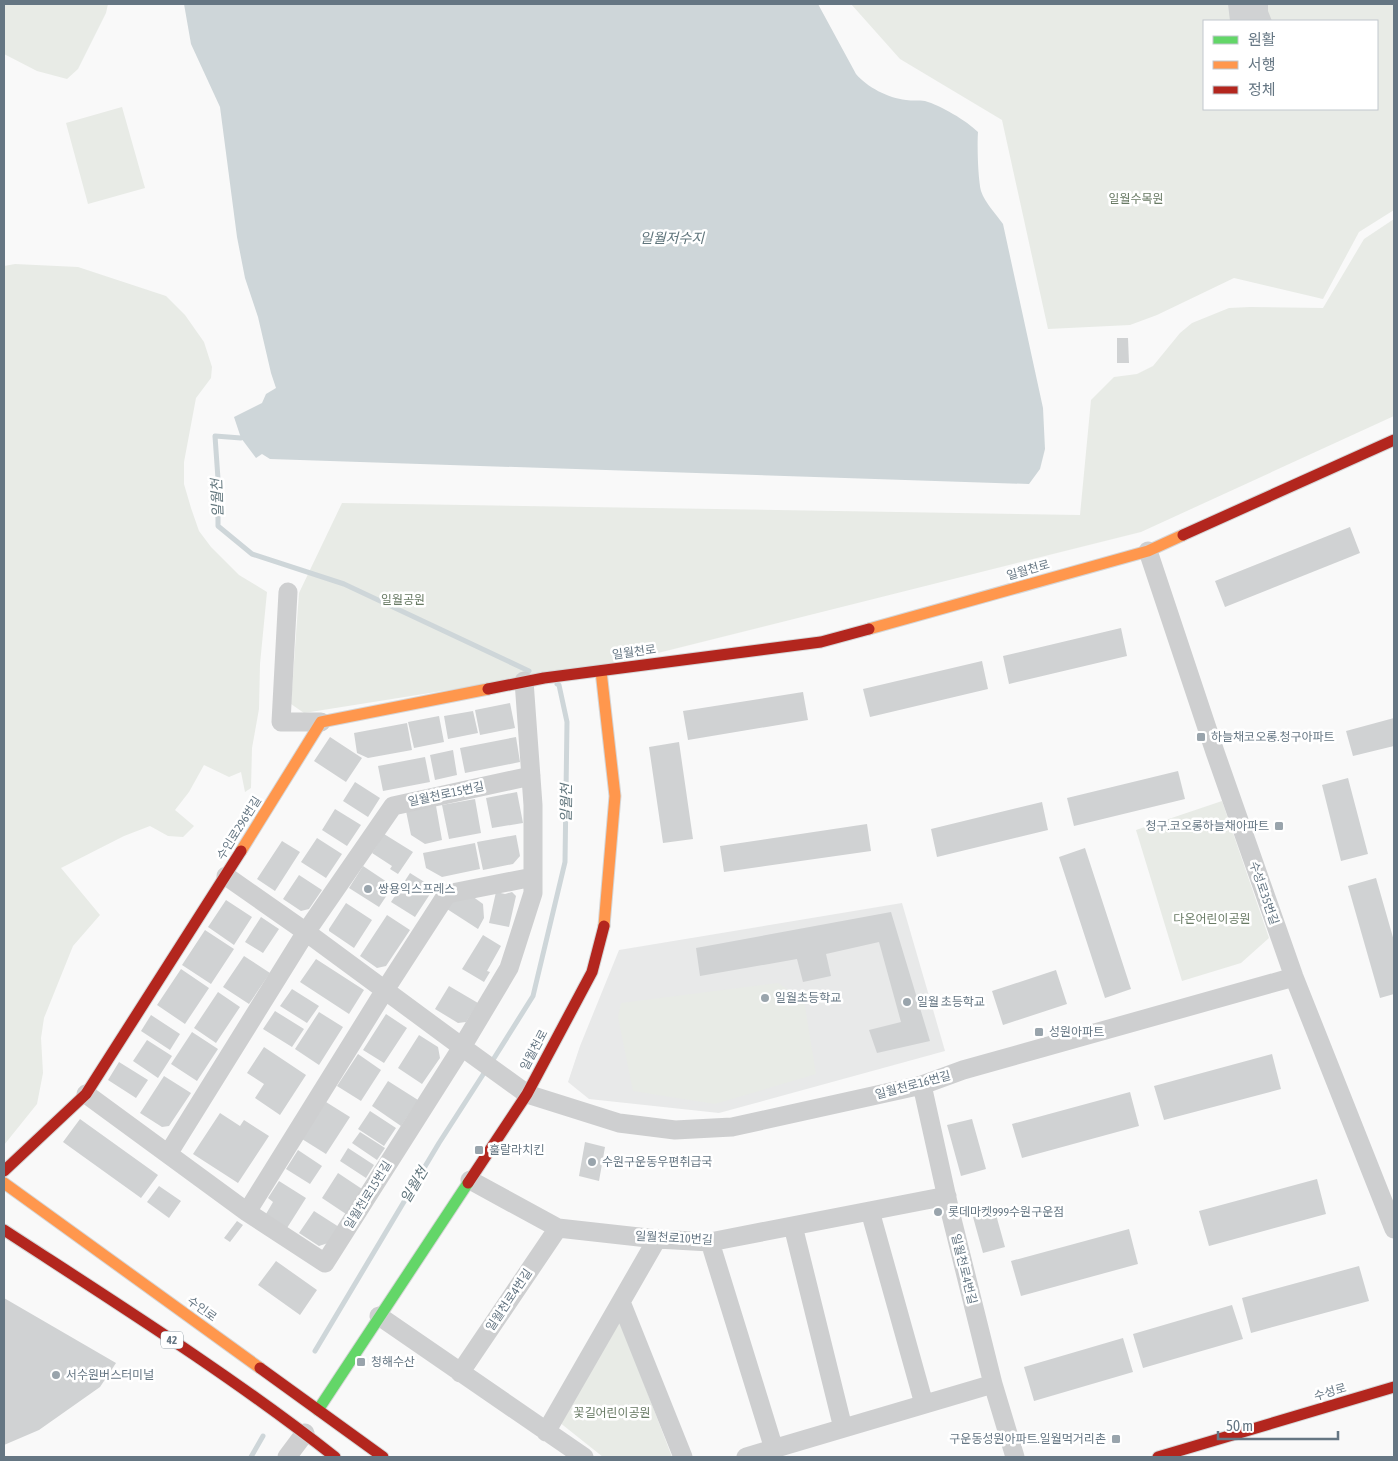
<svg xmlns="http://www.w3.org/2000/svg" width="1398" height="1461" font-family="'Asap Condensed','Noto Sans KR',sans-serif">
<rect width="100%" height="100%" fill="#f9f9f9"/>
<path fill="#e8e9e9" d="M 902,903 L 945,1051 L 719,1113 L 589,1099 L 568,1082 L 580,1046 L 619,950 Z"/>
<path fill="#e8ebe6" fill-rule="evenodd" d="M 4,4 L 108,4 L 106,13 L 78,69 L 67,79 L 37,71 L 4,54 Z
M 851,4 L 1394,4 L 1394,210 L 1359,232 L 1323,299 L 1234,278 L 1157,315 L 1130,325 L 1048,329 L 1002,120 L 900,59 ZM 1204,21 L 1377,21 L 1377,109 L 1204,109 Z
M 122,107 L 145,188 L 88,204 L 66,123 Z
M 1394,219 L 1394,416 L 1141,532 L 618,663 L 304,713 L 291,704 L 299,593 L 342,503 L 1080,515 L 1091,400 L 1114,377 L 1137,374 L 1153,366 L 1180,333 L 1192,323 L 1229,308 L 1250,307 L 1323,308 L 1364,239 Z
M 15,264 L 78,267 L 166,296 L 185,315 L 204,342 L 212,367 L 211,378 L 196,398 L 184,462 L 184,484 L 191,508 L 199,531 L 211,547 L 239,575 L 267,592 L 260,664 L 259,709 L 252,748 L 251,788 L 245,792 L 241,772 L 229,777 L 204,765 L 189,792 L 175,810 L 194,826 L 183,837 L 168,836 L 150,826 L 124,836 L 61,868 L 100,915 L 73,946 L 44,1018 L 41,1038 L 43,1073 L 37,1104 L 4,1145 L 4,266 Z
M 1222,801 L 1269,938 L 1241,963 L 1182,981 L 1136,830 Z
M 778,983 L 804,1000 L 816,1074 L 715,1104 L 633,1091 L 618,1017 L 621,1003 Z
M 620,1321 L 672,1457 L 603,1457 L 559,1422 Z"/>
<path fill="#ced6d9" d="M 184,4 L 818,4 L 856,74 C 867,87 888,98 906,100 C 912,101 919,100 925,101 C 940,105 967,121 978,132 C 977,146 978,179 981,191 C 985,203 996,214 1003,224 L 1043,408 L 1045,449 L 1040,469 L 1029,484 L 270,459 L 262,454 L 256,458 L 241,438 L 234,417 L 262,403 L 266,394 L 276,388 L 271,373 L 258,317 L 245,278 L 237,237 L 220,107 L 191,44 Z"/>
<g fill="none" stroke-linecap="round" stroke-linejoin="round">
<path stroke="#ced6d9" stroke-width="5" d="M 241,438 L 215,436 L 218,479 L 218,526 L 252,554 L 344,584 L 529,671
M 491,1063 L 533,996 L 565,862 L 567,722 L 559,685 L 557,684
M 315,1351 L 439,1143 L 486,1070
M 251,1457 L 263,1436"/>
</g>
<path fill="#d0d2d3" d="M 1228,4 L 1268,4 L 1268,11 L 1272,21 L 1230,21 Z
M 1117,338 L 1128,338 L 1129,363 L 1117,363 Z
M 1350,527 L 1360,553 L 1225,607 L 1215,581 Z
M 1121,628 L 1127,656 L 1009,684 L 1003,656 Z
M 982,661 L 988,689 L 870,717 L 863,689 Z
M 803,692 L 808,720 L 688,740 L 683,711 Z
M 510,703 L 515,728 L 480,735 L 475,710 Z
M 473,711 L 478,733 L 448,739 L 444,716 Z
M 439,716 L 444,742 L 414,748 L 408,722 Z
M 1394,718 L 1394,746 L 1353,756 L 1346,731 Z
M 407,723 L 412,750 L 368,758 L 357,753 L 354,733 Z
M 330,737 L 362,758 L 346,782 L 314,761 Z
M 516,737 L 520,762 L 465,773 L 460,748 Z
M 679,742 L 693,839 L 663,843 L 649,747 Z
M 453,750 L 457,775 L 435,780 L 430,755 Z
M 425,757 L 430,782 L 383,791 L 378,766 Z
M 1178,771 L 1185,799 L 1074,826 L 1067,798 Z
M 1348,778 L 1368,854 L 1341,861 L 1322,785 Z
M 355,782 L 380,798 L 368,817 L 343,801 Z
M 517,792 L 523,823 L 492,828 L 486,798 Z
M 475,799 L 481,833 L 449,839 L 442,805 Z
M 1042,802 L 1048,830 L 937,857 L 931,829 Z
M 436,806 L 442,840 L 425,844 L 411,835 L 406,811 Z
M 335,809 L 361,825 L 347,846 L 322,830 Z
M 867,824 L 871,851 L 724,872 L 720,846 Z
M 384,834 L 413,852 L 398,874 L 390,869 L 392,866 L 372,853 Z
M 516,835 L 520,856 L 513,864 L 483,870 L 477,842 Z
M 317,838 L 342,854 L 326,878 L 301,862 Z
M 282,841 L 300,852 L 275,891 L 257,879 Z
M 475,843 L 480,869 L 442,877 L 426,868 L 423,853 Z
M 1085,848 L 1131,989 L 1105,998 L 1059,857 Z
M 363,866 L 393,886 L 379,907 L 349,888 Z
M 410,873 L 434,888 L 415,917 L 391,902 Z
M 299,875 L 322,890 L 309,909 L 301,911 L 283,899 Z
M 1376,878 L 1394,941 L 1394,994 L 1380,998 L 1348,886 Z
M 496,892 L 505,894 L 512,892 L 516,896 L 509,927 L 489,923 Z
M 472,896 L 483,904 L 484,918 L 478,929 L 447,909 L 451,902 Z
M 226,900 L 252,917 L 234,945 L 208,927 Z
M 346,903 L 372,920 L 354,948 L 329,931 L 329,929 Z
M 891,912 L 930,1041 L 877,1053 L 869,1030 L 901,1022 L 879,942 L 826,954 L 831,976 L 803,982 L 797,959 L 700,976 L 696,948 Z
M 387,915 L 410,930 L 386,966 L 377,968 L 360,956 Z
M 261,917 L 279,929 L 263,953 L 245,942 Z
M 205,930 L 234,949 L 211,984 L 182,965 Z
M 483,935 L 501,946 L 487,971 L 490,972 L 484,982 L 462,969 Z
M 244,956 L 270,973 L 249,1004 L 223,987 Z
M 316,959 L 364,990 L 349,1014 L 300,982 Z
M 181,969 L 209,988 L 185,1024 L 157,1005 Z
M 1056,970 L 1067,1004 L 1003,1025 L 992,991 Z
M 449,986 L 478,1003 L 466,1022 L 458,1023 L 435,1009 Z
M 292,989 L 319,1006 L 307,1023 L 280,1006 Z
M 218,992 L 240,1007 L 216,1043 L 194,1028 Z
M 275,1011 L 304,1029 L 292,1047 L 263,1029 Z
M 319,1012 L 343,1027 L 319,1065 L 295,1049 Z
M 386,1014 L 407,1028 L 384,1063 L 363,1050 Z
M 151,1015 L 180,1034 L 170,1050 L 141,1031 Z
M 192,1032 L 218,1049 L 197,1081 L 171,1064 Z
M 419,1035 L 438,1047 L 440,1058 L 422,1084 L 398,1068 Z
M 147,1040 L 172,1056 L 158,1078 L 133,1061 Z
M 264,1047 L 306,1075 L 280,1115 L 255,1098 L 264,1084 L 247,1073 Z
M 358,1054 L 381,1070 L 361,1101 L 337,1086 Z
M 1272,1054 L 1281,1089 L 1164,1120 L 1154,1086 Z
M 119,1062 L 148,1080 L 136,1098 L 108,1080 Z
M 164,1076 L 191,1093 L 169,1126 L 162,1127 L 140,1113 Z
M 388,1081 L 418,1100 L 401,1126 L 372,1106 Z
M 1130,1092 L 1139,1126 L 1022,1158 L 1012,1124 Z
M 326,1102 L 350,1117 L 326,1154 L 302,1139 Z
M 370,1111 L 396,1128 L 384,1146 L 358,1129 Z
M 220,1113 L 240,1126 L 244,1120 L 269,1136 L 238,1183 L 193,1154 Z
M 80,1119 L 158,1175 L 141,1198 L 63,1142 Z
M 972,1119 L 986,1169 L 961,1176 L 947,1125 Z
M 360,1132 L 385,1148 L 377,1160 L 352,1143 Z
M 585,1142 L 605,1147 L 599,1181 L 579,1176 Z
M 348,1148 L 374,1165 L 366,1178 L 340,1161 Z
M 298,1150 L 322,1166 L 310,1184 L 286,1169 Z
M 338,1173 L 362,1189 L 346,1214 L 322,1198 Z
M 1317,1179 L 1326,1214 L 1209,1246 L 1199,1211 Z
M 279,1181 L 306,1198 L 287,1228 L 266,1214 L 273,1202 L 268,1198 Z
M 159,1186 L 181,1201 L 169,1218 L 147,1202 Z
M 314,1211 L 339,1227 L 328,1243 L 319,1246 L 299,1233 Z
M 995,1211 L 1005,1247 L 983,1253 L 973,1217 Z
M 237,1221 L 243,1225 L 230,1242 L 224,1238 Z
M 1129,1229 L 1138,1264 L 1021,1296 L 1011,1261 Z
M 276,1261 L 317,1290 L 300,1315 L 258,1285 Z
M 1359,1266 L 1369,1301 L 1251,1333 L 1242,1298 Z
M 4,1298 L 116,1363 L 100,1387 L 39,1430 L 4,1445 Z
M 1232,1305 L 1243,1339 L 1143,1368 L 1133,1334 Z
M 1123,1338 L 1133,1372 L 1034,1401 L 1024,1367 Z"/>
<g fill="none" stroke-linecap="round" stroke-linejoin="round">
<g stroke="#d5d6d7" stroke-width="13">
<path id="fast" d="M 318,1410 L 468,1183"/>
</g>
<g stroke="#d5d6d7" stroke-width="13">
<path id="slow" d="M 869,629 L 1148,551 L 1183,535
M 601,671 L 615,796 L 604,926
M 241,851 L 321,722 L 488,689
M 4,1183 L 260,1368"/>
</g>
<g stroke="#d5d6d7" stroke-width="13">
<path id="jam" d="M 1183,535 L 1394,440
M 488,689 L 544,678 L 821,642 L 869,629
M 4,1171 L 86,1094 L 241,851
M 468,1183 L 527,1094 L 592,972 L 604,926
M 4,1230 C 116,1303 229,1374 335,1457
M 260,1368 L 383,1457
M 1158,1457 L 1394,1387"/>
</g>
<path stroke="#cecfd0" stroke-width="19" d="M 1148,551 L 1215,752 L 1294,977 L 1394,1229
M 288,592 L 281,722 L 321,722
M 524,681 L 533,805 L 533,893 L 509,968 L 462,1047 L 527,1094 L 619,1123 L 675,1130 L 732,1127 L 922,1085 L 963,1070 L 1294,977
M 86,1094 L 247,1212 L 325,1263 L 462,1047 L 306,932 L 226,876
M 168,1154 L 306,932 L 393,806 L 531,776
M 470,1180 L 558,1228 L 657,1239 L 710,1242 L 947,1196
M 870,1211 L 924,1404
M 247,1212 L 385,990 L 447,894 L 533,877
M 793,1226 L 843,1428
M 710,1242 L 774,1449
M 621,1302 L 683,1457
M 379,1316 L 584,1457
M 460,1373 L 558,1228
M 993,1384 L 1015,1457
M 546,1432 L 657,1239
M 287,1457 L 305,1433
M 746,1457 L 993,1384 L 949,1207 L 922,1085"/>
<use href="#fast" stroke="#63d668" stroke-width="11"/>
<use href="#slow" stroke="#ff974d" stroke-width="11"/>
<use href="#jam" stroke="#b3261e" stroke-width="11"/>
</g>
<g fill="#99a4ac" stroke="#fff" stroke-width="2">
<rect x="1196" y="732" width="10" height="10" rx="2.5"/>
<rect x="1274" y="821" width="10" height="10" rx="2.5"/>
<circle cx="368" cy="889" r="5"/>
<circle cx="765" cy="998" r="5"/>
<circle cx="907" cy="1002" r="5"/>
<rect x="1034" y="1027" width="10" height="10" rx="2.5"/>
<rect x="474" y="1145" width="10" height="10" rx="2.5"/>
<circle cx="592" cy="1162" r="5"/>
<circle cx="938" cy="1212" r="5"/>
<rect x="356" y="1357" width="10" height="10" rx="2.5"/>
<circle cx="56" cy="1375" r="5"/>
<rect x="1111" y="1434" width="10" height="10" rx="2.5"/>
</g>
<g text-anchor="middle" stroke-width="5" stroke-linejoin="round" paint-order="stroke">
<rect fill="#fff" stroke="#939fa8" stroke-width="1" x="161" y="1331.5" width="22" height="17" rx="4"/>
<g font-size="11" font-weight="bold" fill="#657683">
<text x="172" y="1344">42</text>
</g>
<g font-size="12" fill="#687a64" stroke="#fff">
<text x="1136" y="203">일월수목원</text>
<text x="403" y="604">일월공원</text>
<text x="1212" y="923">다온어린이공원</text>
<text x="612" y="1417">꽃길어린이공원</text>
</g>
<g font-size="12" fill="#657683" stroke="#fff">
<text transform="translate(1028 570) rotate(-16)" y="4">일월천로</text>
<text transform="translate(634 652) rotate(-8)" y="4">일월천로</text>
<text transform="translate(446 794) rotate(-12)" y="4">일월천로15번길</text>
<text transform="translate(239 828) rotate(-58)" y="4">수인로296번길</text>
<text transform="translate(1264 893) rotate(71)" y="4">수성로35번길</text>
<text transform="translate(534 1050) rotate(-62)" y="4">일월천로</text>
<text transform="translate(913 1085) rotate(-15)" y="4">일월천로16번길</text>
<text transform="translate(368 1195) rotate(-58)" y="4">일월천로15번길</text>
<text transform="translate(674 1238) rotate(3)" y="4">일월천로10번길</text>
<text transform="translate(964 1269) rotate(76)" y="4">일월천로4번길</text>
<text transform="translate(509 1300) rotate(-56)" y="4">일월천로4번길</text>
<text transform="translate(202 1309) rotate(36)" y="4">수인로</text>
<text transform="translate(1330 1392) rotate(-16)" y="4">수성로</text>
</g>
<g font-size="12" fill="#657683" stroke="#fff" text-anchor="start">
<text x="1211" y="741">하늘채코오롱.청구아파트</text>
<text x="1269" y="830" text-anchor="end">청구.코오롱하늘채아파트</text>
<text x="378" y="893">쌍용익스프레스</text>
<text x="775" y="1002">일월초등학교</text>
<text x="917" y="1006">일월 초등학교</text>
<text x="1049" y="1036">성원아파트</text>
<text x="489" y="1154">훌랄라치킨</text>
<text x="602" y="1166">수원구운동우편취급국</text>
<text x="948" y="1216">롯데마켓999수원구운점</text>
<text x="371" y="1366">청해수산</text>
<text x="66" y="1379">서수원버스터미널</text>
<text x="1106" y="1443" text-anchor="end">구운동성원아파트.일월먹거리촌</text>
</g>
<g font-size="14" font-style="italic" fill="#60757c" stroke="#fff">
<text x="672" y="243">일월저수지</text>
<text transform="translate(217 498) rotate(-92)" y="5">일월천</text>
<text transform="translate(566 803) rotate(-89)" y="5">일월천</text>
<text transform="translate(414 1185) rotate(-59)" y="5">일월천</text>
</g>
</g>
<rect width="1398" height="1461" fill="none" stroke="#657683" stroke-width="10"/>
<rect x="1203" y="20" width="175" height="90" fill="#ffffff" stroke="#c1c8cd"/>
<rect x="1213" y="36" width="25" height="8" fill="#63d668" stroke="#c1c8cd"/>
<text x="1248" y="45" font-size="15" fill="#657683">원활</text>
<rect x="1213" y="61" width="25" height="8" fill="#ff974d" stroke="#c1c8cd"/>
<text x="1248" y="70" font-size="15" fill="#657683">서행</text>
<rect x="1213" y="86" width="25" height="8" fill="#b3261e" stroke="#c1c8cd"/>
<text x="1248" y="95" font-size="15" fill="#657683">정체</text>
<path d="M1218 1431v8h120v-8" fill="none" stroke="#657683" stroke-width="2.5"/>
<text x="1226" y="1431" font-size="15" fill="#657683" stroke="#ffffff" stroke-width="4" paint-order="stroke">50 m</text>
</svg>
